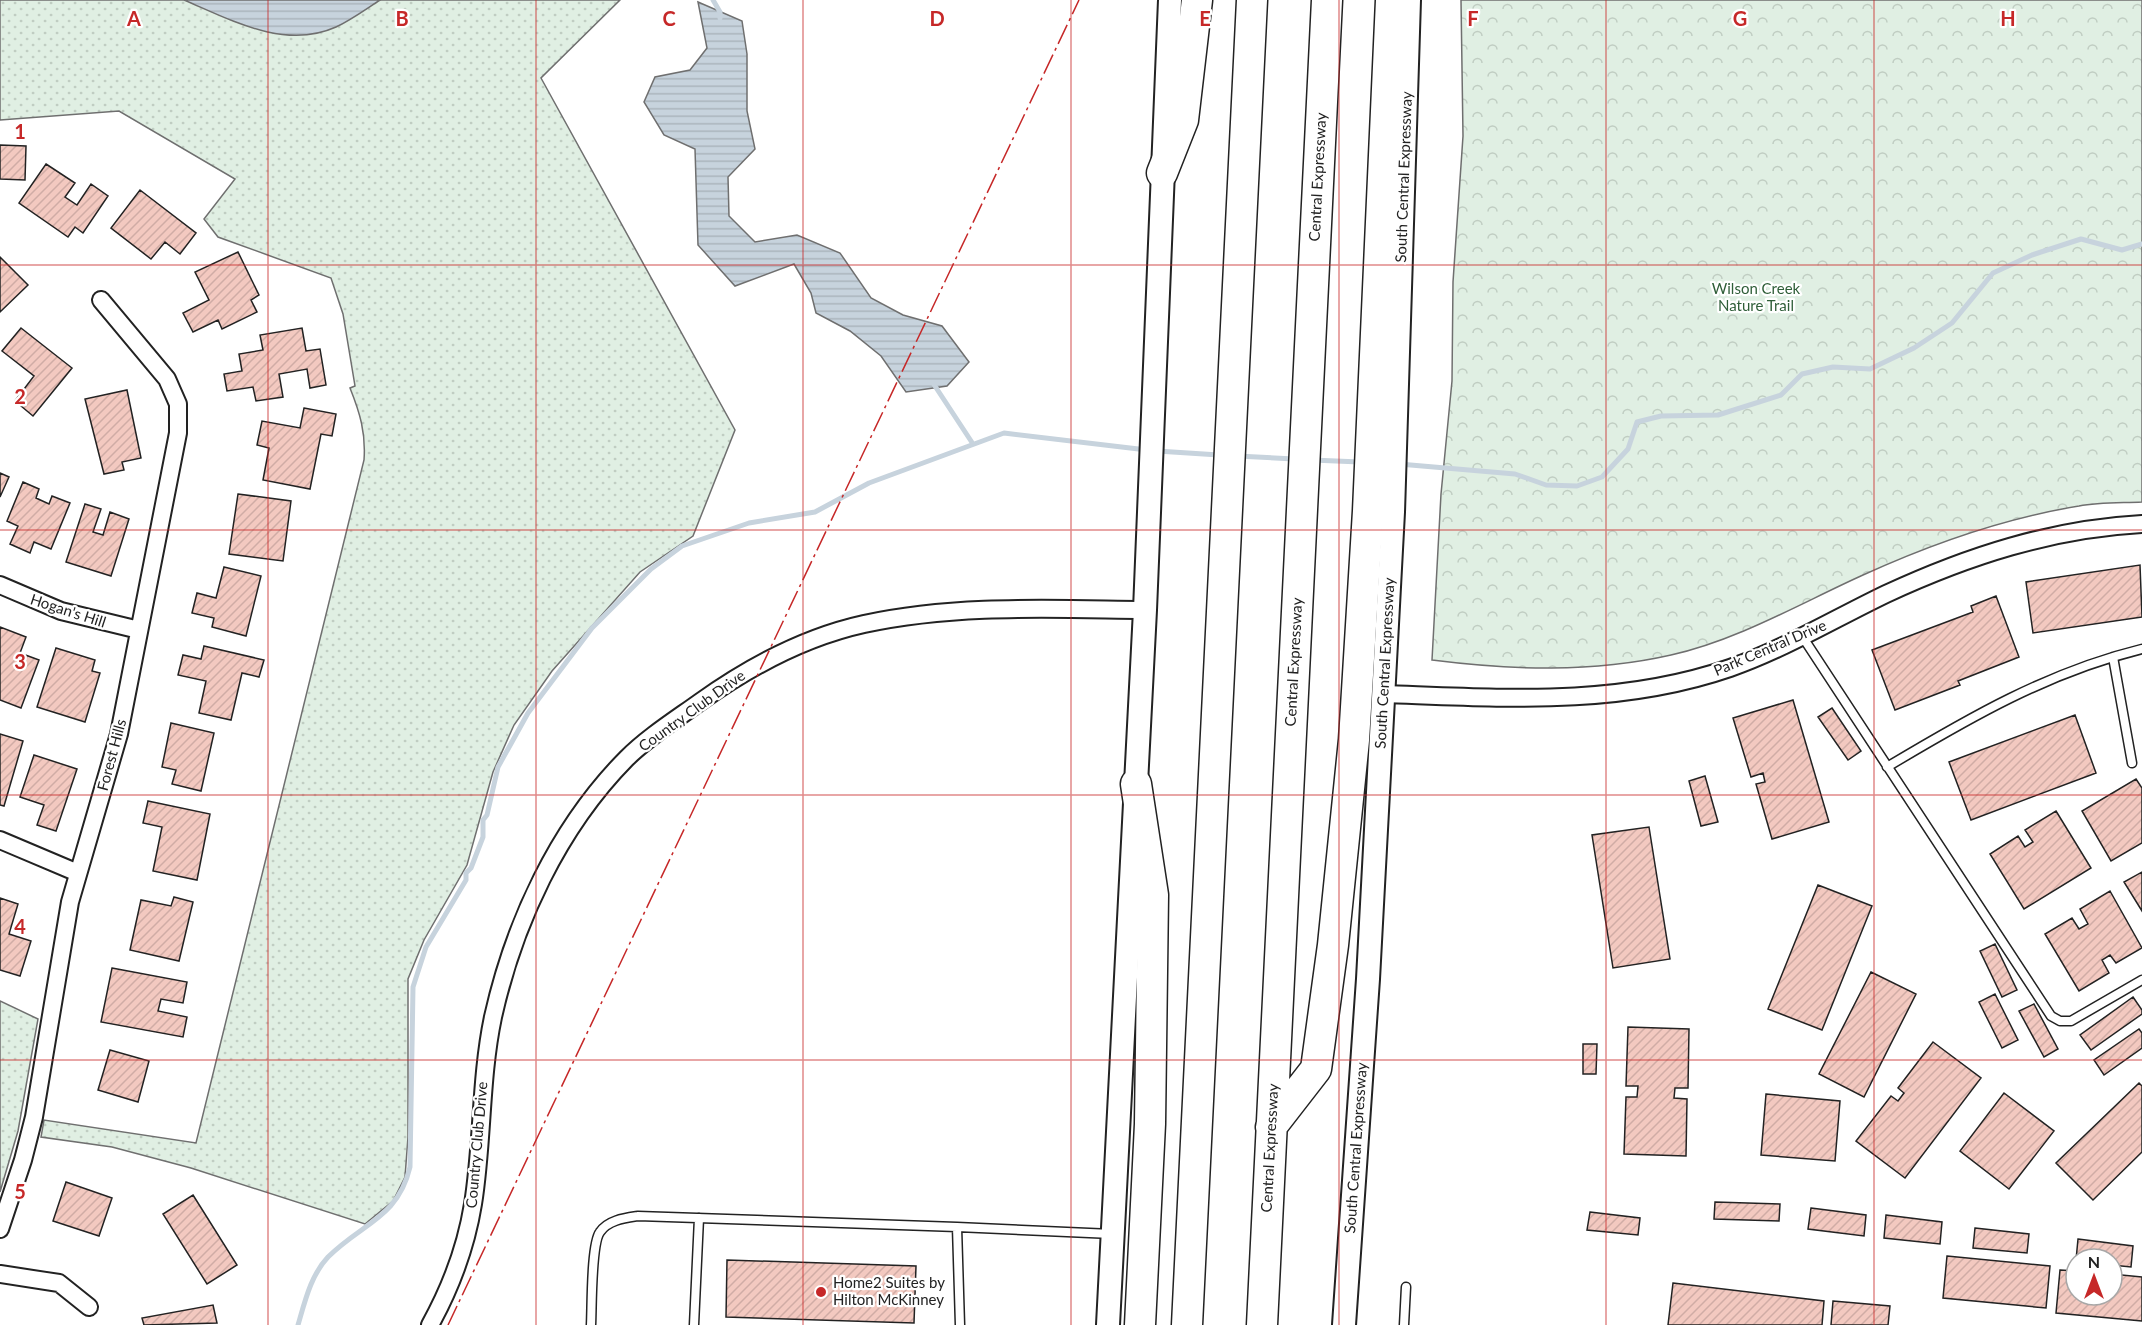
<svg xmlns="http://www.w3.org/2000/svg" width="2142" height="1325" font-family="Lato,sans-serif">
<defs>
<pattern id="grass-dots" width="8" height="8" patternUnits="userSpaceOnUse" patternTransform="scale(1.5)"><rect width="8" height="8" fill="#e0efe3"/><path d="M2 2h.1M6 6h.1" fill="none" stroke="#c0cdc2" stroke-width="1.8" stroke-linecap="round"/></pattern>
<pattern id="forest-crowns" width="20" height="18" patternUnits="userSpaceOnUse" patternTransform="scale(1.5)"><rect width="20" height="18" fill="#e0efe3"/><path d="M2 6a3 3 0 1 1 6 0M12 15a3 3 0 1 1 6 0" fill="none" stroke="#c0cdc2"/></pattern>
<pattern id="water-rules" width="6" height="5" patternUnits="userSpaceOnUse" patternTransform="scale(1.5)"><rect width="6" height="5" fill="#c7d3dd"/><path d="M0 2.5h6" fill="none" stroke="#abb5bd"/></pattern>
<pattern id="building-hatch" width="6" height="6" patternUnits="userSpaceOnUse" patternTransform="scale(1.5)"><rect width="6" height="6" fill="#f3c9c0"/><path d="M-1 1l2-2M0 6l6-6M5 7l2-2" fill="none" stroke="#d0aca5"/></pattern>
</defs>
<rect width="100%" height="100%" fill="#fff"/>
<path fill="url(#grass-dots)" stroke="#6f6f6f" stroke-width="1.5" d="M 0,0 L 620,0 L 541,78 L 735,430 L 693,536 L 640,572 L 552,671 L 514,725 L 493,772 L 467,865 L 424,940 L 408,979 L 408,1137 L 405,1177 L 393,1201 L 365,1224 L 191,1168 L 112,1147 L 41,1137 L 44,1120 L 196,1143 L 364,460 C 366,433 360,413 350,388 L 355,386 L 343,314 L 331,278 L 218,237 L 204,219 L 235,179 L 119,111 L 0,120 Z
M 0,1001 L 38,1019 L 18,1131 L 0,1192 Z"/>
<path fill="url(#forest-crowns)" stroke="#6f6f6f" stroke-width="1.5" d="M 1461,0 L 2142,0 L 2142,502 C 2121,503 2099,502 2079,506 C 2005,518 1931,544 1863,575 C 1801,603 1738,640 1671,655 C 1592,673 1511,670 1432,660 L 1441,494 L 1452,381 L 1453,282 L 1463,136 Z"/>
<path fill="url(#water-rules)" stroke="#6f6f6f" stroke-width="1.5" d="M 184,0 L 380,0 C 366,9 351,20 336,27 C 285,50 231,20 184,0 Z
M 698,2 L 742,21 L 747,54 L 747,111 L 755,149 L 728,177 L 729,216 L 755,242 L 797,235 L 840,253 L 871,298 L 903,315 L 942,326 L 969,362 L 947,386 L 906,392 L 881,356 L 850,331 L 816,313 L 811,293 L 794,264 L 735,286 L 698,245 L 695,149 L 664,135 L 644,102 L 655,77 L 690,70 L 707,48 Z"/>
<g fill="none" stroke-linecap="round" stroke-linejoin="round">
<path stroke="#c7d3dd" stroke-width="5" d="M 713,0 L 720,12 L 720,18
M 933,383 L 973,444
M 1157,451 L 1219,455
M 1237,456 L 1294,459
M 1312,460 L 1360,462
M 1399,464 L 1515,474 L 1546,485 L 1577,486 L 1602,477 L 1628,449 L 1637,422 L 1661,416 L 1718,415 L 1781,395 L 1802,374 L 1833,367 L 1870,369 L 1914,348 L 1952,323 L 1993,273 L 2032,255 L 2081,239 L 2122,250 L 2142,244
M 298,1325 C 305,1301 311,1275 328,1257 C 362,1223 398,1218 410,1167 L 413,987 L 426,947 L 466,880 L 466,873 L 471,868 L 483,837 L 483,820 L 487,815 L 498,767 L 528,713 L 592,628 L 651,569 L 682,546 L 749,523 L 815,512 L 869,483 L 1004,433 L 1147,450"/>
</g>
<path fill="url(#building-hatch)" stroke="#222" stroke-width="1.5" d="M 0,145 L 26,146 L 25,180 L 0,179 Z
M 46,164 L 75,183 L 65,197 L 77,205 L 91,184 L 108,196 L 83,233 L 75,227 L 68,237 L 19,203 Z
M 140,190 L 196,233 L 180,254 L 165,242 L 151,259 L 111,228 Z
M 238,252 L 259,295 L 251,300 L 257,312 L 222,329 L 218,320 L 193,332 L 183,313 L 209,300 L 195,272 Z
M 0,257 L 28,285 L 0,312 Z
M 21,328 L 72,368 L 33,416 L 15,401 L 34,376 L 2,351 Z
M 302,328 L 306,351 L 320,349 L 326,385 L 310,388 L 307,369 L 279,374 L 283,397 L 256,401 L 253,387 L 227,391 L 224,374 L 242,371 L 239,354 L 263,350 L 260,335 Z
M 127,390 L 141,458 L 122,462 L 124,470 L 104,474 L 85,399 Z
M 304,408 L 336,414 L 332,436 L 321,434 L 310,489 L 263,480 L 269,448 L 257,445 L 262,421 L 300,428 Z
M 0,473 L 9,477 L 0,497 Z
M 23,482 L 39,489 L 36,498 L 49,504 L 52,496 L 70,503 L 51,549 L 34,542 L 30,553 L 10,544 L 18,526 L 7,521 Z
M 238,494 L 291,501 L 283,561 L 229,554 Z
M 85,504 L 101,509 L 93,532 L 103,535 L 110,512 L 129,519 L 111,576 L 66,562 Z
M 2140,565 L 2142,617 L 2033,633 L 2026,582 Z
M 224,567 L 261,576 L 246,636 L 212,627 L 214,618 L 192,613 L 197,593 L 216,598 Z
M 1996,596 L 2019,657 L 1958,681 L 1960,685 L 1895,710 L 1872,650 L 1973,612 L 1971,606 Z
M 0,627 L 26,637 L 20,653 L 39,660 L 21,708 L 0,700 Z
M 204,646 L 264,660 L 259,677 L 242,673 L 231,720 L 199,713 L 206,681 L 178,675 L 183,655 L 201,659 Z
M 56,648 L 95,660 L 92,671 L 100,673 L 85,722 L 37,707 Z
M 1793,700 L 1829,822 L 1772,839 L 1756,784 L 1765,782 L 1763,773 L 1751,777 L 1733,718 Z
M 1832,708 L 1861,751 L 1848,760 L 1818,717 Z
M 2075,715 L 2096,773 L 1971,820 L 1949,762 Z
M 171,723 L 214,733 L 201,791 L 172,784 L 176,770 L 162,767 Z
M 0,734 L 23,741 L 4,806 L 0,805 Z
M 34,755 L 77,769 L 56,831 L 37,825 L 44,805 L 20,797 Z
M 1705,776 L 1718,822 L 1701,826 L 1689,781 Z
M 2136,779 L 2142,788 L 2142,843 L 2111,861 L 2082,811 Z
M 148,801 L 210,814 L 197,880 L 153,871 L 162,827 L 143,823 Z
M 2056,811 L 2091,868 L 2024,909 L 1990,854 L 2018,836 L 2025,847 L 2033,842 L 2025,830 Z
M 1649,827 L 1670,959 L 1613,968 L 1592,835 Z
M 2142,872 L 2142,911 L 2124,882 Z
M 1818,885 L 1872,906 L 1822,1030 L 1768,1009 Z
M 2110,891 L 2142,948 L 2116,963 L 2110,955 L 2102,960 L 2109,973 L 2079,991 L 2045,934 L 2072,918 L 2079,929 L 2088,924 L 2080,909 Z
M 174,897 L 193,902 L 179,961 L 130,950 L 141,900 L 171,906 Z
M 0,898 L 18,904 L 9,934 L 31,941 L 20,976 L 0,970 Z
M 1995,944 L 2017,990 L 2002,997 L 1980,951 Z
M 112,968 L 187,982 L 183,1003 L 161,999 L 158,1011 L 187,1017 L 183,1037 L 101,1022 Z
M 1871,972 L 1916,994 L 1864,1097 L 1819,1074 Z
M 1995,994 L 2018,1040 L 2002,1048 L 1979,1002 Z
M 2133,997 L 2142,1010 L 2142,1014 L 2091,1050 L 2080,1035 Z
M 2034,1004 L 2058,1049 L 2044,1057 L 2019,1011 Z
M 1628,1027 L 1689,1029 L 1688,1088 L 1675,1088 L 1674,1098 L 1687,1099 L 1686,1156 L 1624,1154 L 1626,1097 L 1637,1097 L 1638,1086 L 1626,1086 Z
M 2139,1029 L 2142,1033 L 2142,1048 L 2104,1075 L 2094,1060 Z
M 1933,1042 L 1981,1078 L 1905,1178 L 1856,1141 L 1891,1096 L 1898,1101 L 1904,1093 L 1898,1088 Z
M 1583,1044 L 1597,1044 L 1596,1074 L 1583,1074 Z
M 110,1050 L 149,1061 L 138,1102 L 98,1090 Z
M 2139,1083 L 2142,1086 L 2142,1152 L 2093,1200 L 2056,1163 Z
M 2004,1093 L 2054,1131 L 2009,1189 L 1960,1151 Z
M 1766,1094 L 1840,1101 L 1835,1161 L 1761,1155 Z
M 66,1182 L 112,1198 L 99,1236 L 53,1221 Z
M 193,1195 L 237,1265 L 207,1284 L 163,1214 Z
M 1715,1202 L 1780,1204 L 1779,1221 L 1714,1219 Z
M 1811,1208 L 1866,1215 L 1864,1236 L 1808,1229 Z
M 1590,1212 L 1640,1218 L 1638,1235 L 1587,1230 Z
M 1886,1215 L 1942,1222 L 1940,1244 L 1884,1238 Z
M 1975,1228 L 2029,1234 L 2027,1253 L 1973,1248 Z
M 2078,1239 L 2133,1246 L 2131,1267 L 2112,1265 L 2112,1259 L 2076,1260 Z
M 1947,1256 L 2050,1266 L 2046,1308 L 1943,1298 Z
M 727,1260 L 916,1266 L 914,1323 L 726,1317 Z
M 2060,1270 L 2076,1271 L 2076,1295 L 2112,1295 L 2112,1274 L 2142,1277 L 2142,1321 L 2056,1313 Z
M 1673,1283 L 1824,1301 L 1822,1325 L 1668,1325 Z
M 1833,1301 L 1890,1306 L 1888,1325 L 1831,1325 Z
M 213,1305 L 217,1323 L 144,1325 L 142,1318 Z"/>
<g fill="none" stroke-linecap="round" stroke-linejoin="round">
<g stroke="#222" stroke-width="11">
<path id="lane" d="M 1802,636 L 2051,1016 L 2060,1021 L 2071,1021 L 2142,980
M 2113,657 L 2132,763
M 1887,767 C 1969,718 2048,672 2142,649
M 957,1227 L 1112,1234
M 591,1325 C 592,1307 591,1244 600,1232 C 608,1220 625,1218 638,1216 L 957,1227 L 960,1325
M 694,1325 L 699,1218
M 1404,1325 L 1406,1287"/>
</g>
<g stroke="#222" stroke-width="20">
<path id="street" d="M 0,585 L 61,611 L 139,630
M 1384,694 C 1501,698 1617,707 1730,668 C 1784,649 1834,619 1886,594 C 1968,556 2051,529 2142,524
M 0,840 L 78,873
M 0,1229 L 23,1160 L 34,1117 L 70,902 L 119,734 L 178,433 L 178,404 L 167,379 L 101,300
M 0,1274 L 59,1283 L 89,1307
M 430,1325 C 451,1287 466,1247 473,1204 C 483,1142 480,1079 493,1017 C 514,923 558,828 626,759 C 648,737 675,720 700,702 C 749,667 805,637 864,624 C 957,604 1050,609 1145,610"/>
</g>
<g stroke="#222" stroke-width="26">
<path id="secondary" d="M 1108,1325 L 1145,610 L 1170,0
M 1344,1325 L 1368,979 L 1393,512 L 1409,0"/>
</g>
<g stroke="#222" stroke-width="33">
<path id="highway" d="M 1162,173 L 1183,120 L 1197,0
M 1136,784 L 1153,895 L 1150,1124 L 1140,1325
M 1271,1127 L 1316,1069 L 1333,945 L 1354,740 L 1368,511 L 1391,0
M 1187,1325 L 1252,0
M 1262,1325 L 1327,0"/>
</g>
<use href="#lane" stroke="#fff" stroke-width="8"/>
<use href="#street" stroke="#fff" stroke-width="16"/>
<use href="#secondary" stroke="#fff" stroke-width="22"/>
<use href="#highway" stroke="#fff" stroke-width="30"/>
<path stroke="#c62828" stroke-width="1.5" stroke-dasharray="21 4.5 3 4.5" stroke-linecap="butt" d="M 448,1325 L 1079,0"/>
</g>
<path fill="none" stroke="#c62828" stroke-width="1.5" stroke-opacity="0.55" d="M 268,0 L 268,1325M 536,0 L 536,1325M 803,0 L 803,1325M 1071,0 L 1071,1325M 1339,0 L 1339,1325M 1606,0 L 1606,1325M 1874,0 L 1874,1325M 0,265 L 2142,265M 0,530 L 2142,530M 0,795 L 2142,795M 0,1060 L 2142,1060"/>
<circle fill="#c62828" stroke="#fff" stroke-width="2" cx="821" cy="1292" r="6"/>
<g text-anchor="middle" stroke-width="4.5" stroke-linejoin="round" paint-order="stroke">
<g font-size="15" fill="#222" stroke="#fff">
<text transform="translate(1318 177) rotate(-87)" y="5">Central Expressway</text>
<text transform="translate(1404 177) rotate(-88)" y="5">South Central Expressway</text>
<text transform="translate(68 611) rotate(18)" y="5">Hogan's Hill</text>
<text transform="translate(1770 648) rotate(-23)" y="5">Park Central Drive</text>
<text transform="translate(1294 662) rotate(-87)" y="5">Central Expressway</text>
<text transform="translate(1385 663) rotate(-87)" y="5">South Central Expressway</text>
<text transform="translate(692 711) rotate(-36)" y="5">Country Club Drive</text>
<text transform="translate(112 755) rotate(-75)" y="5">Forest Hills</text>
<text transform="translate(477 1145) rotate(-85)" y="5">Country Club Drive</text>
<text transform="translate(1270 1148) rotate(-87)" y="5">Central Expressway</text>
<text transform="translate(1356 1148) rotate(-86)" y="5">South Central Expressway</text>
</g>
<g font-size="15" fill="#2f5e38" stroke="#fff">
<text x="1756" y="294">Wilson Creek<tspan x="1756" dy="17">Nature Trail</tspan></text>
</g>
<g font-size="15" fill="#222" stroke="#fff" text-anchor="start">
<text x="833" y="1288">Home2 Suites by<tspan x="833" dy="17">Hilton McKinney</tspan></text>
</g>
</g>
<g font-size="20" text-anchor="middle" font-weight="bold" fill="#c62828" stroke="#fff" stroke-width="4.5" stroke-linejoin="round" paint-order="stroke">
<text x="134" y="26">A</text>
<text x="402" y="26">B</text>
<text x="669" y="26">C</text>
<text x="937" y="26">D</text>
<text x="1205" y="26">E</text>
<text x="1473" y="26">F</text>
<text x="1740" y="26">G</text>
<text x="2008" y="26">H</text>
<text x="20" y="139">1</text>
<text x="20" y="404">2</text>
<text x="20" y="669">3</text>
<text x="20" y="934">4</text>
<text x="20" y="1199">5</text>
</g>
<g transform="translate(2094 1277)"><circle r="28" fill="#ffffff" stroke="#a7a7a7" stroke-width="1.5"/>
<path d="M0-4.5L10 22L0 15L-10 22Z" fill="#c62828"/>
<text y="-9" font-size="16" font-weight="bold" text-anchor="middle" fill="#222222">N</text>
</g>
</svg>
